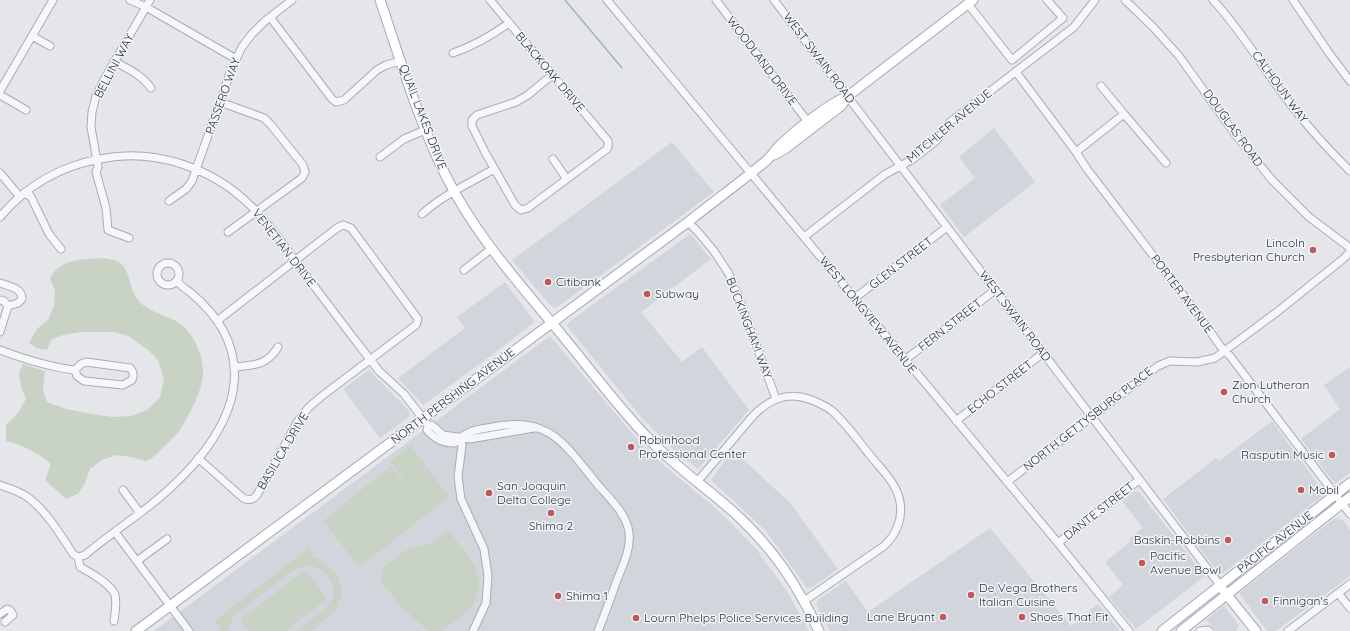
<svg xmlns="http://www.w3.org/2000/svg" width="1350" height="631" font-family="Quicksand,sans-serif">
<rect width="100%" height="100%" fill="#e4e6ea"/>
<path fill="#d2d5dc" d="M 994,128 L 1035,182 L 964,237 L 940,205 L 975,178 L 959,157 Z
M 672,142 L 714,192 L 556,308 L 551,306 L 512,260 Z
M 690,234 L 711,259 L 641,312 L 682,362 L 702,347 L 749,410 L 698,469 L 672,448 L 642,418 L 567,326 L 569,322 Z
M 505,282 L 535,322 L 488,358 L 423,405 L 398,378 L 465,328 L 457,317 Z
M 550,336 L 648,452 L 722,514 L 756,549 L 787,591 L 809,631 L 154,631 Z
M 1350,367 L 1350,473 L 1335,484 L 1301,439 L 1340,409 L 1324,385 Z
M 369,370 L 409,411 L 409,417 L 380,438 L 343,389 Z
M 1272,421 L 1325,494 L 1222,574 L 1219,574 L 1163,499 L 1216,458 L 1219,461 Z
M 733,450 L 791,504 L 838,569 L 811,588 L 807,588 L 766,531 L 711,480 Z
M 1135,491 L 1139,492 L 1205,576 L 1136,629 L 1109,597 L 1123,585 L 1105,562 L 1131,541 L 1129,538 L 1143,528 L 1122,501 Z
M 1335,518 L 1343,520 L 1350,530 L 1350,576 L 1276,631 L 1267,631 L 1239,593 Z
M 990,528 L 1071,626 L 1098,604 L 1120,631 L 830,631 L 816,605 L 818,600 L 846,581 L 868,612 Z
M 1224,605 L 1239,626 L 1236,631 L 1216,631 L 1206,620 Z"/>
<path fill="#c8d3c6" d="M 102,258 C 107,259 112,259 117,261 C 130,266 129,289 138,300 C 150,315 175,315 187,330 C 197,341 204,360 203,375 C 202,391 188,418 179,431 C 176,436 157,454 153,457 C 151,459 147,460 145,461 L 131,457 L 116,455 L 102,460 L 90,469 L 85,483 L 79,493 L 66,499 L 45,480 L 51,464 C 39,453 22,445 6,441 L 6,425 L 18,413 L 26,399 L 21,387 L 19,373 L 23,364 L 45,371 L 43,391 L 47,402 L 66,409 L 92,414 L 112,417 L 131,416 L 147,410 L 160,397 L 164,379 L 158,360 L 147,349 L 128,336 L 114,332 L 82,332 L 63,335 L 52,339 L 47,350 L 36,348 L 29,343 L 37,329 L 48,320 L 54,305 L 55,290 L 50,279 C 58,259 84,259 102,258 Z
M 411,446 L 449,497 L 359,567 L 323,521 L 391,466 L 419,500 L 390,461 Z
M 448,530 C 464,551 491,575 473,604 C 466,614 452,623 443,631 L 428,631 L 400,605 L 381,581 L 383,567 L 406,550 L 431,543 Z
M 309,548 L 314,554 L 310,557 C 334,562 350,587 336,609 C 333,614 327,618 322,622 C 319,625 314,630 310,631 C 306,631 301,631 297,631 L 326,608 L 333,597 L 333,588 L 330,579 L 322,570 L 313,566 L 305,566 L 292,571 L 235,615 L 231,622 L 228,631 L 220,631 L 220,626 L 219,627 L 214,621 Z
M 305,570 L 327,599 L 285,631 L 248,631 L 240,620 Z"/>
<g fill="none" stroke-linecap="round" stroke-linejoin="round">
<path stroke="#a3b1c6" stroke-width="1.5" d="M 565,0 L 622,68"/>
<g stroke="#a9acb4" stroke-width="9">
<path id="minor" d="M 130,0 L 146,7 L 236,59
M 490,0 L 608,141 L 608,147 L 607,149 L 528,208 L 521,210 L 515,205 L 486,154 L 472,126 L 472,120 L 477,115 L 516,102 L 528,95 L 552,75
M 607,0 L 1058,543 L 1129,631
M 716,0 L 808,122
M 774,0 L 1220,585
M 1125,0 L 1153,27 L 1179,56 L 1235,134 L 1272,180 L 1309,217 L 1350,248
M 1213,0 C 1241,30 1261,65 1286,98 C 1305,124 1327,148 1350,171
M 1293,0 L 1329,53 L 1350,81
M 968,4 L 1012,60 L 1063,18 L 1047,0
M 270,17 L 332,99 L 336,102 L 344,100 L 377,70 L 386,65 L 401,61
M 32,36 L 50,46
M 453,53 C 474,46 491,36 509,23
M 114,61 C 128,69 142,75 151,88
M 1016,72 L 1076,152 L 1087,169 L 1197,313 L 1221,347 L 1230,356 L 1350,514
M 1101,86 L 1124,114
M 0,91 L 53,0
M 0,95 L 26,110
M 220,102 L 264,118 L 271,125 L 303,165 L 305,172 L 302,178 L 228,232
M 1076,152 L 1124,114 L 1166,163
M 380,157 L 404,139 L 425,130
M 553,159 L 566,178
M 0,173 L 20,197
M 25,192 L 27,195 L 30,195 L 49,234 L 61,249
M 169,201 L 186,189 L 192,181 L 231,70 L 242,47 L 252,34 L 265,21 L 292,0
M 422,214 C 443,195 470,183 494,169
M 0,217 C 26,186 61,166 100,159 C 154,148 211,167 250,205 C 269,223 284,246 300,267 C 320,294 341,322 362,349 L 379,371 L 404,394 L 428,425 L 432,425 L 443,435 L 470,439 L 534,428
M 688,222 L 698,232 L 714,251 L 729,274 L 739,298 L 776,399
M 804,237 L 884,175 L 913,159 L 936,141 L 950,122 L 1074,27 L 1095,0
M 129,238 L 108,230 L 106,208 L 96,172 L 98,167 L 91,127 L 92,112 L 96,96 L 105,78 L 150,0
M157 274a11 11 0 1 1 22 0a11 11 0 1 1-22 0Z
M 464,270 L 491,249
M 0,283 C 9,286 22,288 22,299 L 18,303 L 8,306
M 855,298 L 947,227
M 0,300 L 4,301 L 8,306
M 0,332 L 8,306
M 0,350 C 24,359 49,367 75,370
M 905,360 L 995,290
M 86,362 L 130,368 C 134,372 134,375 132,380 L 123,385 L 84,381 L 77,376 L 75,370 L 81,364 Z
M 234,367 C 253,365 267,366 278,347
M 956,421 L 1043,353
M 428,425 L 427,430 C 435,439 442,443 455,443 C 468,430 475,430 493,427 C 550,415 566,446 598,485 C 610,499 627,514 629,533 C 631,549 623,565 617,580 C 611,597 605,614 598,631
M 461,437 L 462,445 L 458,477 L 461,499 L 484,549 L 488,576 L 486,603 L 473,631
M 198,458 L 243,498 C 249,501 253,500 257,495 L 298,421 L 309,407 L 322,396 L 416,325 L 418,319 L 351,228 L 343,225 L 337,228 L 217,321
M 697,482 L 752,417 C 768,400 786,391 809,399 C 817,402 824,405 831,410 C 845,422 857,439 869,454 C 880,468 897,483 900,502 C 903,519 896,535 884,546 L 804,601
M 1007,482 L 1158,366 L 1170,361 L 1197,362 L 1215,358 L 1277,312 L 1343,259 L 1350,252
M 0,485 C 9,488 18,491 26,496 C 45,509 61,535 73,554 L 78,557
M 123,490 L 140,513
M 115,532 L 189,631
M 1058,543 L 1139,480
M 78,557 L 85,555 C 105,538 127,523 148,507 C 200,466 260,399 223,330 C 215,316 203,303 191,293 C 186,289 181,286 177,281
M 78,557 L 80,567 C 91,573 111,584 115,595 C 117,604 115,613 114,621
M 137,561 L 167,539
M 1338,593 L 1350,608
M 0,614 L 7,609 L 10,610 L 13,615 L 5,622
M 1200,631 L 1208,630 L 1209,631
M 1288,631 L 1350,584"/>
</g>
<g stroke="#a4a9b5" stroke-width="11">
<path id="major" d="M 380,0 C 400,59 418,120 446,176 C 475,235 520,284 561,334 C 590,369 618,407 649,439 C 677,469 712,491 741,519 C 765,542 787,570 803,600 C 809,610 814,621 819,631
M 774,155 L 785,149 L 841,106 L 847,97
M 1223,590 L 1256,631
M 136,631 L 688,222 C 714,201 741,182 767,160 C 772,155 776,149 781,144 C 797,129 828,104 848,96 L 973,0
M 1162,631 L 1350,483
M 1181,631 L 1350,497"/>
</g>
<use href="#minor" stroke="#f6f7f9" stroke-width="7"/>
<use href="#major" stroke="#fff" stroke-width="9"/>
</g>
<g fill="#c1575d" stroke="#f3f5f8" stroke-width="1.5">
<circle cx="1313" cy="250" r="4"/>
<circle cx="548" cy="282" r="4"/>
<circle cx="647" cy="294" r="4"/>
<circle cx="1224" cy="392" r="4"/>
<circle cx="631" cy="447" r="4"/>
<circle cx="1332" cy="455" r="4"/>
<circle cx="1301" cy="490" r="4"/>
<circle cx="489" cy="493" r="4"/>
<circle cx="551" cy="513" r="4"/>
<circle cx="1228" cy="540" r="4"/>
<circle cx="1142" cy="563" r="4"/>
<circle cx="971" cy="595" r="4"/>
<circle cx="558" cy="596" r="4"/>
<circle cx="1265" cy="601" r="4"/>
<circle cx="943" cy="617" r="4"/>
<circle cx="1022" cy="617" r="4"/>
<circle cx="636" cy="618" r="4"/>
</g>
<g text-anchor="middle" stroke-width="3" stroke-linejoin="round" paint-order="stroke">
<g font-size="12" fill="#2d3241" stroke="#f3f5f8">
<text transform="translate(819 58) rotate(53)" y="4">WEST SWAIN ROAD</text>
<text transform="translate(762 61) rotate(53)" y="4">WOODLAND DRIVE</text>
<text transform="translate(114 66) rotate(-62)" y="4">BELLINI WAY</text>
<text transform="translate(550 72) rotate(50)" y="4">BLACKOAK DRIVE</text>
<text transform="translate(1280 87) rotate(54)" y="4">CALHOUN WAY</text>
<text transform="translate(223 96) rotate(-70)" y="4">PASSERO WAY</text>
<text transform="translate(423 117) rotate(69)" y="4">QUAIL LAKES DRIVE</text>
<text transform="translate(949 126) rotate(-40)" y="4">MITCHLER AVENUE</text>
<text transform="translate(1233 128) rotate(54)" y="4">DOUGLAS ROAD</text>
<text transform="translate(284 248) rotate(52)" y="4">VENETIAN DRIVE</text>
<text transform="translate(901 263) rotate(-38)" y="4">GLEN STREET</text>
<text transform="translate(1182 294) rotate(53)" y="4">PORTER AVENUE</text>
<text transform="translate(868 315) rotate(51)" y="4">WEST LONGVIEW AVENUE</text>
<text transform="translate(1015 316) rotate(53)" y="4">WEST SWAIN ROAD</text>
<text transform="translate(950 325) rotate(-38)" y="4">FERN STREET</text>
<text transform="translate(749 328) rotate(69)" y="4">BUCKINGHAM WAY</text>
<text transform="translate(1000 387) rotate(-38)" y="4">ECHO STREET</text>
<text transform="translate(453 396) rotate(-37)" y="4">NORTH PERSHING AVENUE</text>
<text transform="translate(1088 419) rotate(-38)" y="4">NORTH GETTYSBURG PLACE</text>
<text transform="translate(283 451) rotate(-59)" y="4">BASILICA DRIVE</text>
<text transform="translate(1099 511) rotate(-38)" y="4">DANTE STREET</text>
<text transform="translate(1275 542) rotate(-38)" y="4">PACIFIC AVENUE</text>
</g>
<g font-size="12" fill="#2d3241" stroke="#f3f5f8" text-anchor="start">
<text x="1305" y="247" text-anchor="end">Lincoln<tspan x="1305" dy="14">Presbyterian Church</tspan></text>
<text x="556" y="286">Citibank</text>
<text x="655" y="298">Subway</text>
<text x="1232" y="389">Zion Lutheran<tspan x="1232" dy="14">Church</tspan></text>
<text x="639" y="444">Robinhood<tspan x="639" dy="14">Professional Center</tspan></text>
<text x="1324" y="459" text-anchor="end">Rasputin Music</text>
<text x="497" y="490">San Joaquin<tspan x="497" dy="14">Delta College</tspan></text>
<text x="1309" y="494">Mobil</text>
<text x="551" y="530" text-anchor="middle">Shima 2</text>
<text x="1220" y="544" text-anchor="end">Baskin-Robbins</text>
<text x="1150" y="560">Pacific<tspan x="1150" dy="14">Avenue Bowl</tspan></text>
<text x="979" y="592">De Vega Brothers<tspan x="979" dy="14">Italian Cuisine</tspan></text>
<text x="566" y="600">Shima 1</text>
<text x="1273" y="605">Finnigan's</text>
<text x="935" y="621" text-anchor="end">Lane Bryant</text>
<text x="1030" y="621">Shoes That Fit</text>
<text x="644" y="622">Lourn Phelps Police Services Building</text>
</g>
</g>
</svg>
